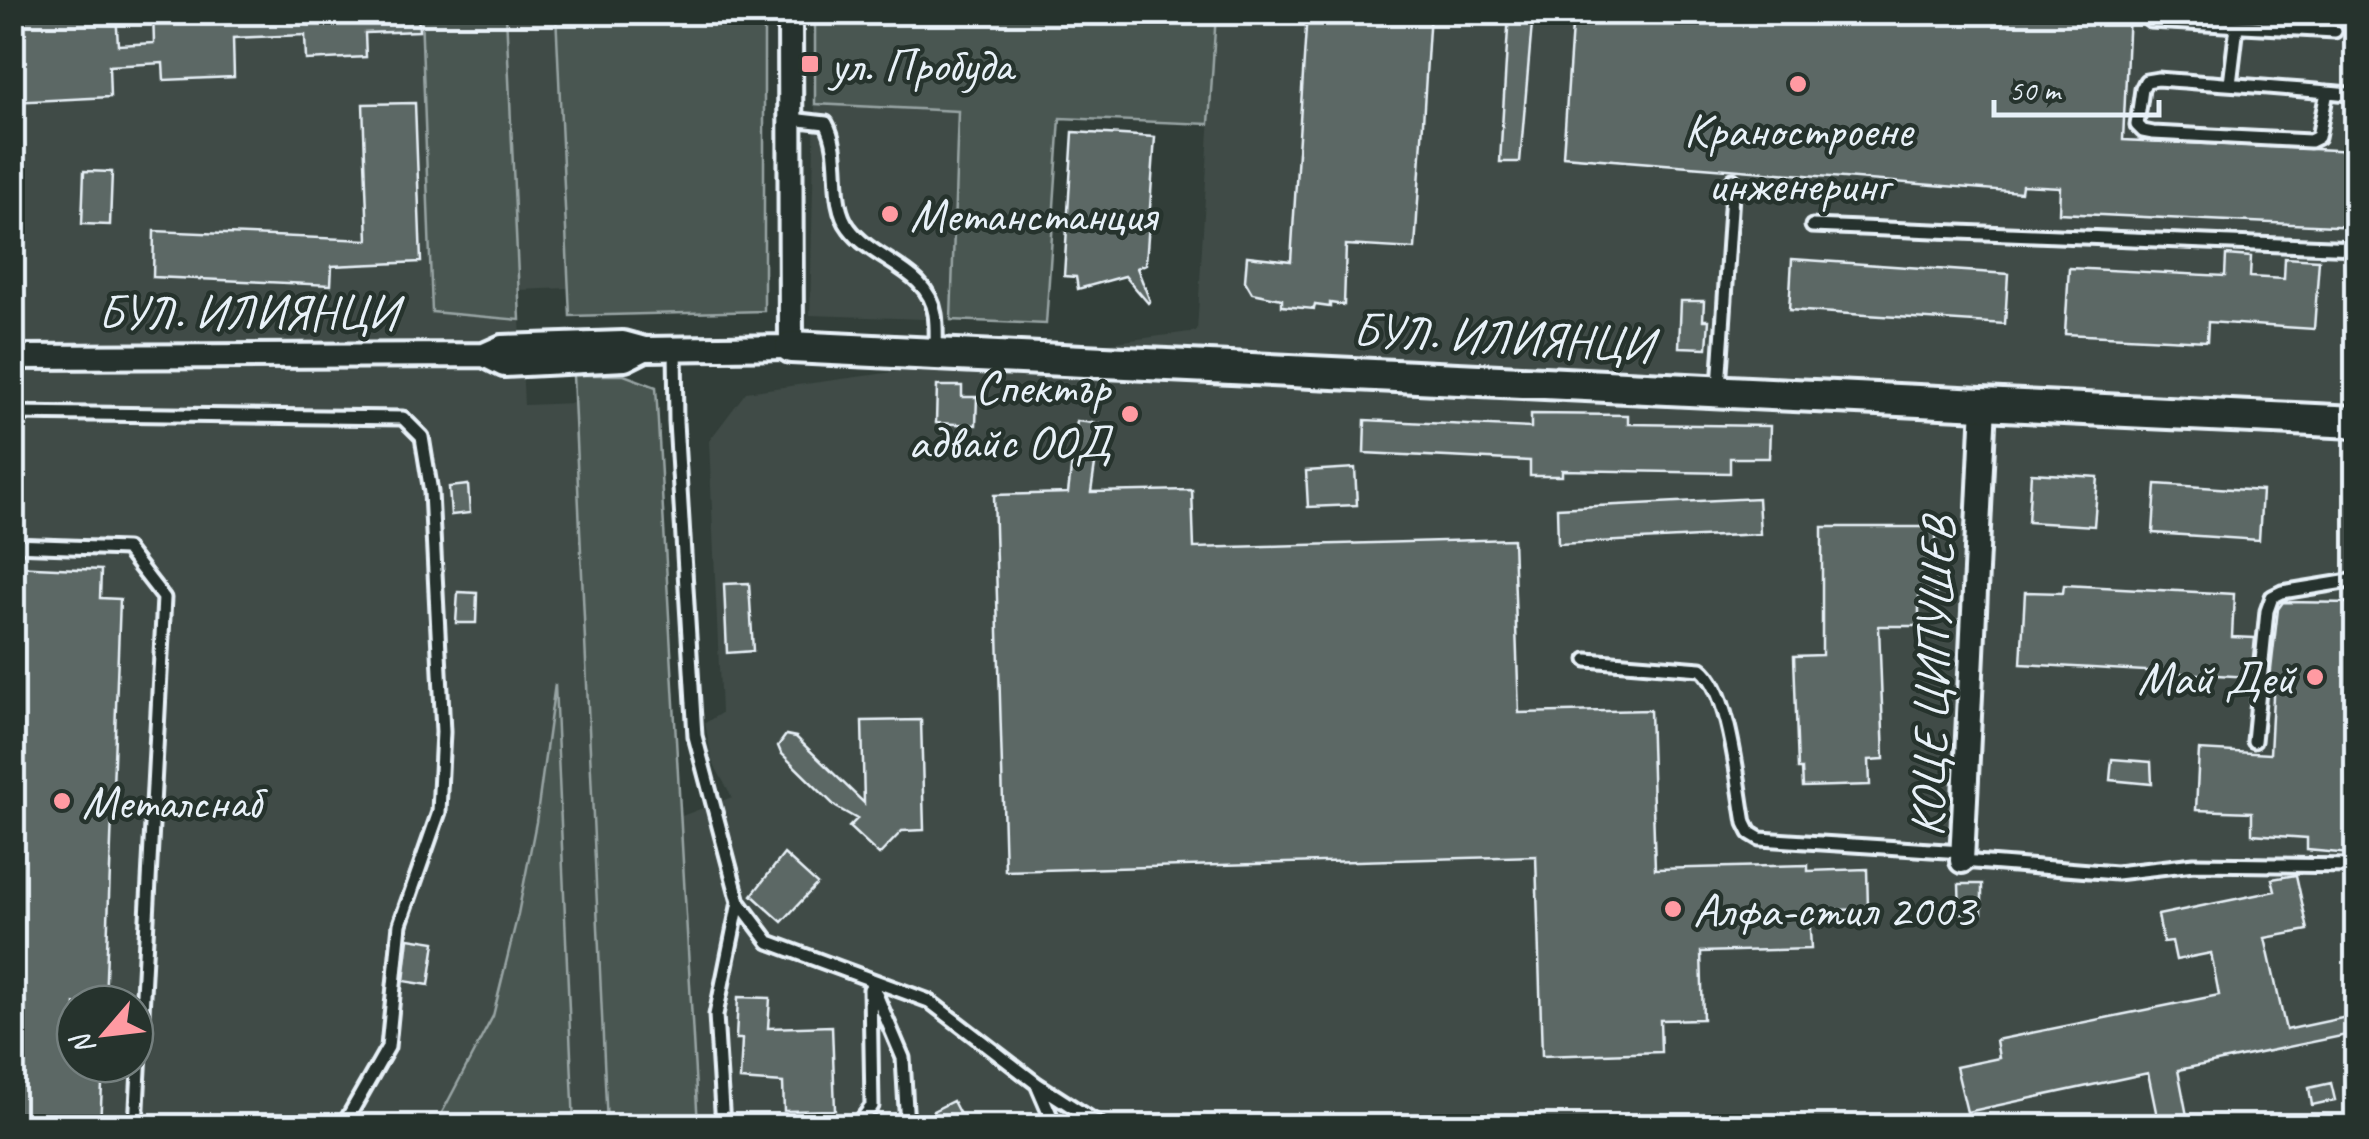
<svg xmlns="http://www.w3.org/2000/svg" width="2369" height="1139" font-family="Caveat,sans-serif">
<rect width="100%" height="100%" fill="#323e39"/>
<filter id="ink" filterUnits="userSpaceOnUse"><feTurbulence type="fractalNoise" baseFrequency=".01" numOctaves="2"/><feDisplacementMap in="SourceGraphic" scale="20" xChannelSelector="R" yChannelSelector="G"/><feConvolveMatrix kernelMatrix="1 2 1 2 8 2 1 2 1" color-interpolation-filters="sRGB"/></filter>
<g filter="url(#ink)">
<path fill="#3f4b46" fill-rule="evenodd" d="M 12,13 L 421,13 L 432,311 L 520,320 L 524,405 L 574,403 L 607,1126 L 574,1126 L 554,692 L 536,822 L 518,914 L 493,1016 L 435,1126 L 13,1126 ZM 75,1004 L 135,1004 L 135,1064 L 75,1064 Z
M 506,13 L 556,13 L 569,288 L 518,290 Z
M 1216,13 L 2356,13 L 2356,1126 L 698,1126 L 679,817 L 732,797 L 712,761 L 705,723 L 721,713 L 709,441 L 746,392 L 1197,331 Z
M 815,104 L 958,111 L 951,320 L 810,315 Z"/>
<path fill="#495651" stroke="#98a4a4" stroke-width="2.5" d="M 421,13 L 506,13 L 520,320 L 432,312 Z
M 556,13 L 764,13 L 764,311 L 570,316 Z
M 815,13 L 1216,13 L 1209,124 L 1060,118 L 1046,324 L 951,320 L 958,111 L 815,104 Z
M 573,375 L 624,375 L 656,387 L 698,1126 L 607,1126 Z
M 555,684 L 574,1126 L 435,1126 L 493,1016 L 518,914 L 536,822 Z"/>
<path fill="#5c6865" stroke="#e8f1f8" stroke-width="2.5" d="M 12,12 L 116,12 L 118,45 L 154,43 L 153,12 L 418,12 L 419,31 L 365,33 L 366,57 L 306,60 L 305,35 L 233,38 L 234,77 L 164,80 L 163,63 L 109,66 L 110,97 L 12,102 Z
M 1307,12 L 1430,12 L 1415,249 L 1346,245 L 1344,305 L 1330,303 L 1330,307 L 1315,305 L 1314,309 L 1282,306 L 1282,299 L 1252,293 L 1245,281 L 1247,256 L 1291,261 Z
M 1509,12 L 1533,12 L 1520,162 L 1500,162 Z
M 1573,12 L 2129,12 L 2123,140 L 2356,151 L 2356,227 L 2059,213 L 2060,187 L 2022,185 L 2021,192 L 1563,156 Z
M 415,103 L 421,262 L 332,266 L 331,285 L 153,277 L 154,231 L 368,240 L 363,104 Z
M 1073,132 L 1155,137 L 1146,264 L 1137,268 L 1150,301 L 1148,303 L 1125,276 L 1078,289 L 1076,277 L 1064,276 Z
M 84,171 L 112,172 L 110,225 L 82,224 Z
M 2226,255 L 2251,257 L 2250,277 L 2284,279 L 2285,258 L 2319,260 L 2314,329 L 2208,322 L 2207,341 L 2065,334 L 2069,268 L 2225,276 Z
M 1792,259 L 2008,274 L 2005,324 L 1789,310 Z
M 1681,301 L 1704,301 L 1703,320 L 1709,320 L 1707,348 L 1679,347 Z
M 937,386 L 962,386 L 962,397 L 977,397 L 976,425 L 936,423 Z
M 1531,414 L 1628,415 L 1628,424 L 1770,426 L 1769,458 L 1730,458 L 1730,473 L 1562,470 L 1562,476 L 1530,476 L 1530,461 L 1364,453 L 1365,420 L 1531,428 Z
M 1077,421 L 1101,424 L 1091,492 L 1192,490 L 1194,548 L 1513,539 L 1519,713 L 1650,710 L 1655,869 L 1808,865 L 1808,871 L 1867,869 L 1868,909 L 1809,911 L 1811,949 L 1701,952 L 1703,1019 L 1660,1020 L 1661,1052 L 1542,1056 L 1536,856 L 1005,871 L 994,495 L 1068,493 Z
M 1355,468 L 1357,505 L 1308,507 L 1306,471 Z
M 2031,473 L 2098,477 L 2094,526 L 2028,522 Z
M 2156,484 L 2262,491 L 2259,540 L 2153,533 Z
M 468,485 L 470,513 L 451,515 L 449,487 Z
M 1758,498 L 1760,534 L 1558,544 L 1557,508 Z
M 1822,527 L 1936,527 L 1936,594 L 1919,594 L 1919,626 L 1879,626 L 1884,759 L 1869,760 L 1870,785 L 1803,787 L 1802,769 L 1798,769 L 1794,656 L 1822,655 Z
M 12,566 L 101,570 L 100,598 L 120,599 L 105,1004 L 75,1004 L 75,1064 L 103,1064 L 100,1126 L 12,1126 Z
M 749,583 L 753,651 L 727,653 L 724,584 Z
M 2064,585 L 2234,594 L 2232,637 L 2255,638 L 2251,677 L 2021,664 L 2025,592 L 2063,593 Z
M 458,592 L 477,593 L 476,623 L 456,623 Z
M 2283,602 L 2356,603 L 2356,756 L 2350,854 L 2307,850 L 2307,838 L 2252,834 L 2252,812 L 2196,810 L 2199,750 L 2270,754 L 2274,678 L 2270,678 L 2278,609 Z
M 921,720 L 924,830 L 902,831 L 879,855 L 849,827 L 857,819 L 836,807 L 781,753 L 778,746 L 786,735 L 796,737 L 864,803 L 862,721 Z
M 2112,759 L 2151,762 L 2152,784 L 2110,780 Z
M 784,854 L 817,884 L 782,922 L 752,895 Z
M 2296,875 L 2308,930 L 2265,938 L 2286,1030 L 2356,1015 L 2356,1033 L 2178,1070 L 2189,1126 L 2159,1126 L 2148,1073 L 1967,1112 L 1956,1067 L 1999,1058 L 1996,1040 L 2219,995 L 2211,953 L 2176,960 L 2172,941 L 2163,942 L 2158,915 L 2275,891 L 2272,879 Z
M 1959,884 L 1982,884 L 1982,913 L 1960,913 Z
M 409,938 L 435,942 L 429,985 L 404,981 Z
M 738,997 L 770,998 L 768,1028 L 832,1026 L 835,1110 L 784,1111 L 783,1083 L 740,1080 L 742,1039 L 736,1039 Z
M 2331,1083 L 2335,1100 L 2312,1105 L 2309,1088 Z
M 953,1101 L 966,1126 L 941,1126 L 933,1111 Z"/>
<g fill="none" stroke-linecap="round" stroke-linejoin="round">
<g stroke="#e8f1f8" stroke-width="19">
<path id="service" d="M 2150,21 L 2335,31
M 2230,84 L 2237,26
M 2327,92 L 2318,137 L 2310,141 L 2153,133 L 2143,131 L 2137,125 L 2142,89 L 2146,81 L 2158,79 C 2221,84 2285,88 2348,94
M 791,119 L 826,123 C 844,155 828,201 849,228 C 874,262 928,269 935,314 C 937,327 936,341 936,354
M 1812,226 L 2356,248
M 675,348 L 676,422 L 695,736 L 739,902 L 769,942 L 929,1001 L 1037,1084 L 1102,1126
M 1719,387 L 1733,180
M 12,413 L 403,418 L 422,437 L 431,492 L 443,732 L 439,812 L 400,924 L 388,1047 L 343,1126
M 12,545 L 126,549 L 164,598 L 136,1126
M 1587,660 L 1701,669 C 1730,691 1738,785 1745,823 L 1750,833 L 1760,839 L 1962,852
M 2254,741 L 2267,611 L 2272,597 L 2282,592 L 2356,580
M 1962,861 L 2116,873 L 2194,864 L 2356,866
M 870,980 L 903,1058 L 907,1126
M 1037,1084 L 1055,1126
M 723,1126 L 716,1015 L 739,902
M 857,1126 L 872,1106 L 870,989"/>
</g>
<g stroke="#e8f1f8" stroke-width="30">
<path id="minor" d="M 484,355 L 502,347 L 623,343 L 645,349 L 791,347 L 790,12
M 12,357 L 484,355 L 504,365 L 625,359 L 645,349
M 1962,861 L 1984,404"/>
</g>
<g stroke="#e8f1f8" stroke-width="38">
<path id="tertiary" d="M 791,347 L 2356,422"/>
</g>
<use href="#service" stroke="#26332d" stroke-width="11"/>
<use href="#minor" stroke="#26332d" stroke-width="22"/>
<use href="#tertiary" stroke="#26332d" stroke-width="30"/>
</g>
</g>
<g fill="#ff9aa2" stroke="#26332d" stroke-width="4">
<rect x="800" y="54" width="20" height="20" rx="5"/>
<circle cx="1798" cy="84" r="10"/>
<circle cx="890" cy="214" r="10"/>
<circle cx="1130" cy="414" r="10"/>
<circle cx="2315" cy="677" r="10"/>
<circle cx="62" cy="801" r="10"/>
<circle cx="1673" cy="909" r="10"/>
</g>
<g text-anchor="middle" stroke-width="9" stroke-linejoin="round" paint-order="stroke">
<g font-size="48" fill="#e8f1f8" stroke="#26332d" text-anchor="start">
<text x="830" y="81">ул. Пробуда</text>
<text x="1798" y="146" text-anchor="middle">Краностроене<tspan x="1798" dy="55">инженеринг</tspan></text>
<text x="910" y="231">Метанстанция</text>
<text x="1110" y="403" text-anchor="end">Спектър<tspan x="1110" dy="55">адвайс ООД</tspan></text>
<text x="2295" y="694" text-anchor="end">Май Дей</text>
<text x="82" y="818">Металснаб</text>
<text x="1693" y="926">Алфа-стил 2003</text>
</g>
<g font-size="48" fill="#e8f1f8" stroke="#26332d">
<text x="248" y="328">БУЛ. ИЛИЯНЦИ</text>
<text transform="translate(1503 336) rotate(3)" y="17">БУЛ. ИЛИЯНЦИ</text>
<text transform="translate(1931 677) rotate(-88)" y="17">КОЦЕ ЦИПУШЕВ</text>
</g>
</g>
<rect width="2369" height="1139" fill="none" stroke="#26332d" stroke-width="50"/>
<rect x="25" y="25" width="2319" height="1089" fill="none" stroke="#e8f1f8" stroke-width="4" filter="url(#ink)"/>
<g transform="translate(105 1034) rotate(242)"><circle r="48" fill="#26332d" stroke="#747f7e" stroke-width="2.5"/>
<path d="M0-8L18 38L0 25L-18 38Z" fill="#ff9aa2"/>
<text y="-15" font-size="28" font-weight="bold" text-anchor="middle" fill="#e8f1f8">N</text>
</g>
<path d="M1994 100v15h165v-15" fill="none" stroke="#e8f1f8" stroke-width="5"/>
<text x="2009" y="100" font-size="30" fill="#e8f1f8" stroke="#26332d" stroke-width="8" paint-order="stroke">50 m</text>
</svg>
